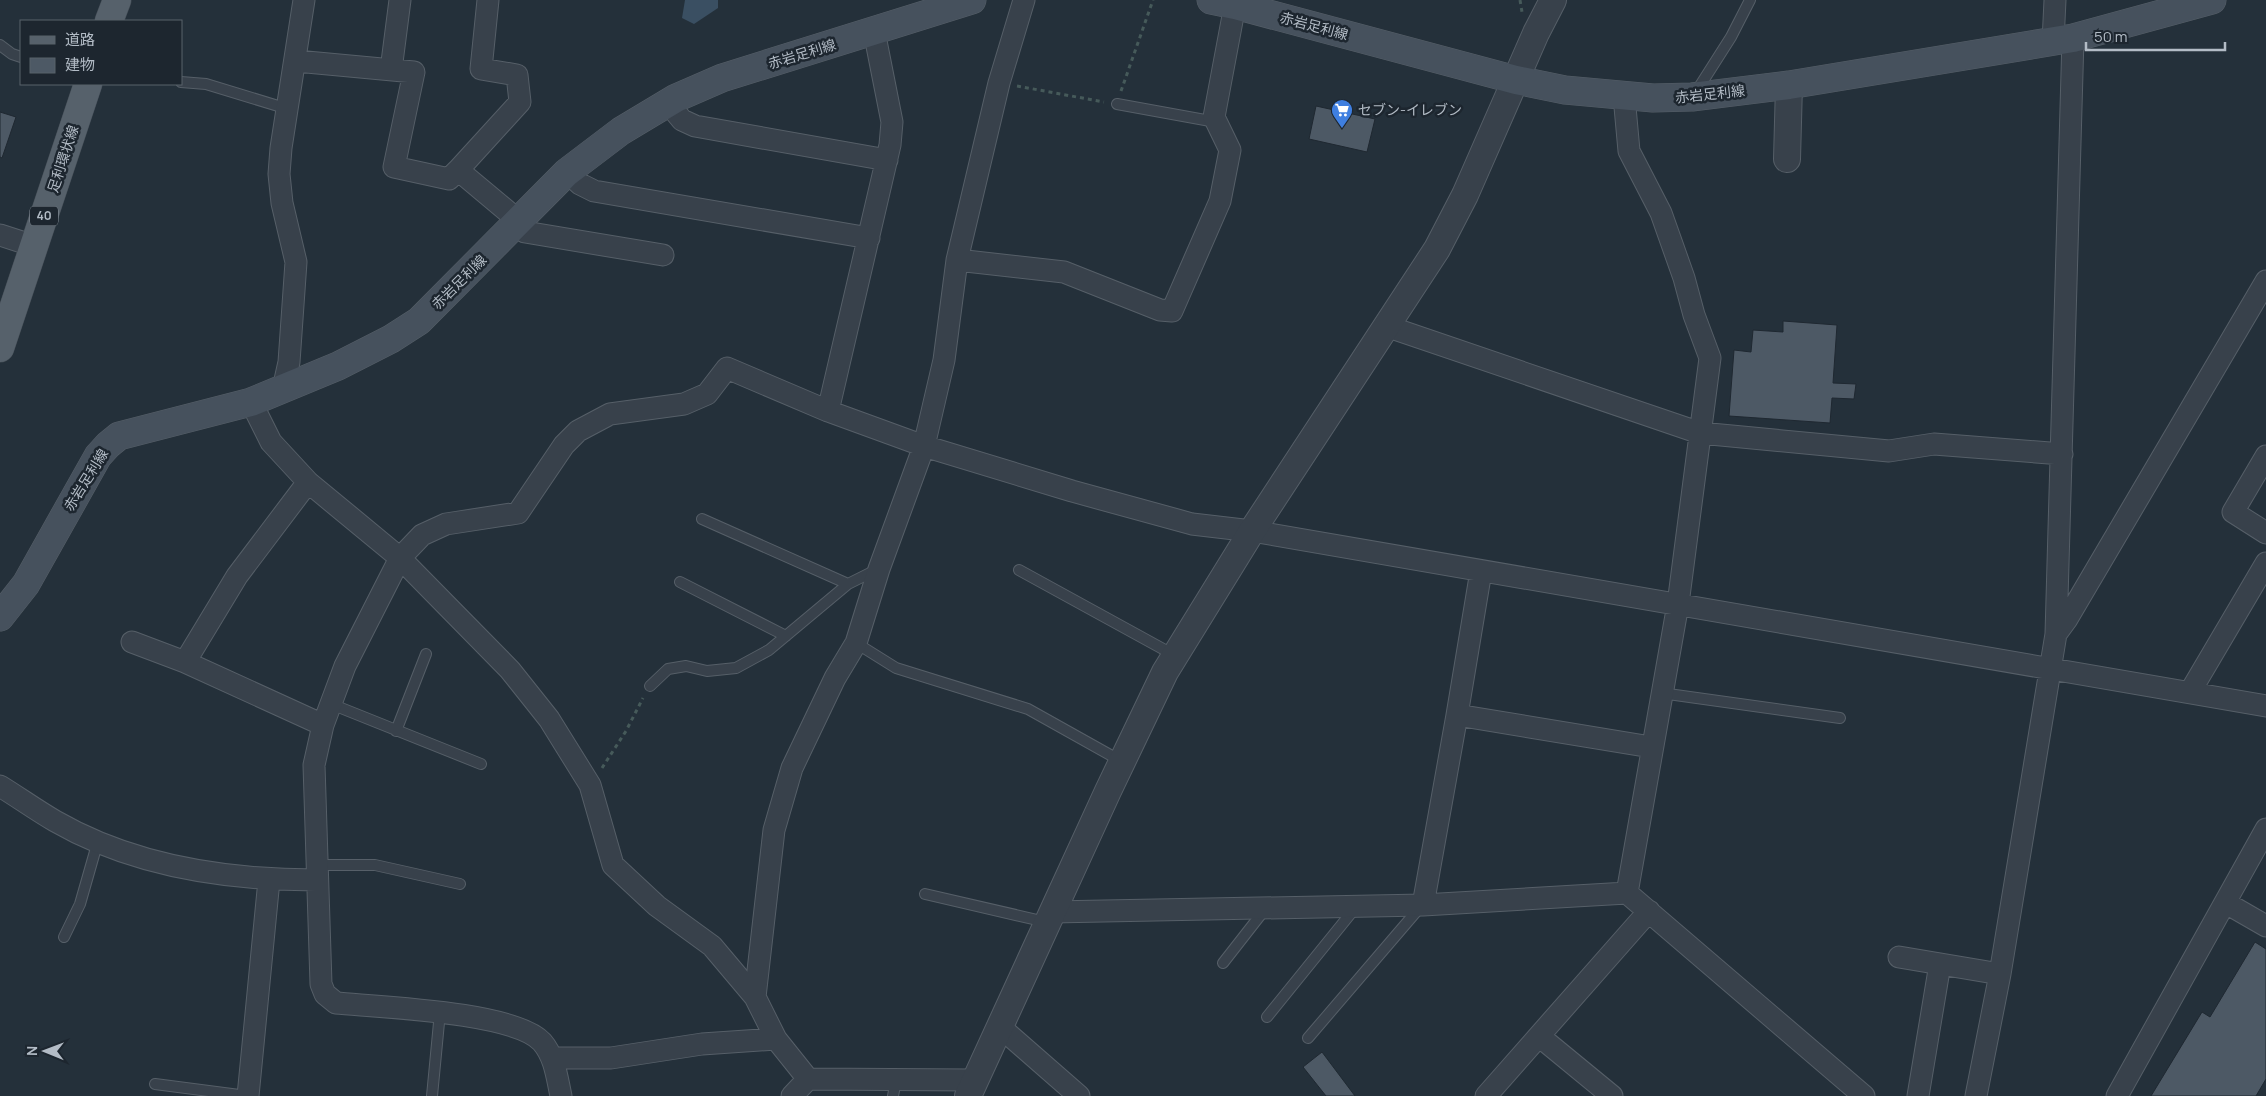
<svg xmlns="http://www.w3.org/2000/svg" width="2266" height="1096" font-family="Manrope,'Noto Sans JP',sans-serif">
<rect width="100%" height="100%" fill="#24303a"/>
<path fill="#3a4f62" d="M 685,0 L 718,0 L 718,8 L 694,24 L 682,18 Z"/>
<path fill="#4d5965" stroke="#1f2831" d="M 1316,106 L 1375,119 L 1367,152 L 1309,139 Z
M 0,112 L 16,117 L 2,158 L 0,157 Z
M 1783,321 L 1837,325 L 1833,383 L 1856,384 L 1854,399 L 1832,398 L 1830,423 L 1729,416 L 1734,350 L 1751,352 L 1753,330 L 1783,332 Z
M 2255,942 L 2266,949 L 2266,1079 L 2256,1096 L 2151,1096 L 2202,1012 L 2210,1017 Z
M 1322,1052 L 1355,1096 L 1326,1096 L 1303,1067 Z"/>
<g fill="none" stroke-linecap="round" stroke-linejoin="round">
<g stroke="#565f68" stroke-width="12">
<path id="service" d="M 0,45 L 12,54 L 21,57
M 181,82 L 206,84 L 288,109
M 1696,92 L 1731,37 L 1750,0
M 1117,104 L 1216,122
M 702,519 L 848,584
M 1019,570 L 1174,655
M 680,582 L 786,636
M 856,643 L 896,668 L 1028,709 L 1121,761
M 650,686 L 668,669 L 686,666 L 707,671 L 736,668 L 769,650 L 848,584 L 878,569
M 1661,693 L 1840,718
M 331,704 L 481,764
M 396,731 L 426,654
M 316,865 L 375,865 L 460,884
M 925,894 L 1046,922
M 64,937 L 80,904 L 98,841
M 1223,963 L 1266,908
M 1267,1017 L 1356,907
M 1308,1038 L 1422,905
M 155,1084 L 247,1096
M 432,1096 L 440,1012
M 893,1096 L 896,1080"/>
</g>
<g stroke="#565f68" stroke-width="23">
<path id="minor" d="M 2053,42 L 2055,0
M 296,61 L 414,72 L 394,167 L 449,179 L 458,170 L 519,221 L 525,232 L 663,255
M 391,70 L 400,0
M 1624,96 L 1629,151 L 1661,213 L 1684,278 L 1694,315 L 1710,358 L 1678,604 L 1627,893
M 668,103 L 682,120 L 695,126 L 887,160
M 458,170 L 520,102 L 517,75 L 481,69 L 488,0
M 567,172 L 580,184 L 594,191 L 869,238
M 0,235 L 34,246
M 957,260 L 1064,272 L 1160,310 L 1172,311 L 1220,201 L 1230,150 L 1214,117 L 1235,5
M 1386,326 L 1700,433 L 1889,451 L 1934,444 L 2062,454
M 283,389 L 289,362 L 296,262 L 282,203 L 279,174 L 281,148 L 304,0
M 251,402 L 271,442 L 308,482 L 400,558 L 510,670 L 549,719 L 590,785 L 613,865 L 657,906 L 712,946 L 755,997 L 776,1039 L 808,1079 L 974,1080
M 828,411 L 890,145 L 892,122 L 874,31
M 2266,456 L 2233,512 L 2266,533
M 2056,634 L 2067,619 L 2266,281
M 132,642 L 185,662 L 237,576 L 308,482
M 185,662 L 323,725
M 2190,692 L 2266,563
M 1457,715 L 1481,571
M 0,786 C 18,797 36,810 55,821 C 133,866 227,880 316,880
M 2226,903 L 2266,926
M 1423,905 L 1457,715 L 1651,747
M 1052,912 L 1423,905 L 1627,893 L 1864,1096
M 1899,957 L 2000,974
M 755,997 L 774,830 L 792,768 L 835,678 L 856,643 L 879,569 L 924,446 L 944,360 L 957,260 L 999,83 L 1024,0
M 999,1026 L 1079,1096
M 1539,1036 L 1612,1096
M 552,1058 L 611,1058 L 702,1044 L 776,1039
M 248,1096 L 269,880
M 561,1096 C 557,1078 555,1057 542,1042 C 515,1012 379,1007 336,1003 L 325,994 L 321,984 L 314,765 L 323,725 L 345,666 L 400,558 L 422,535 L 446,524 L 518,513 L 564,445 L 578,431 L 610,414 L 684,404 L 707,394 L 727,368 L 828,411 L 924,446 L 1072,491 L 1192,524 L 1252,531 L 2266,706
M 792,1096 L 808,1079
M 1486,1096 L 1649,911
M 1918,1096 L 1940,964
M 1976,1096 L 2000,974 L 2056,634 L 2073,38
M 2117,1096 L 2266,829"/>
</g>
<g stroke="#565f68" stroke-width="28">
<path id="tertiary" d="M 1787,159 L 1789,85
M 968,1096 L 1108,791 L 1165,672 L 1252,531 L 1437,249 L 1465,195 L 1536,33 L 1553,0"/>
</g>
<g stroke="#565f68" stroke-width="29">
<path id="secondary" d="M 1211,0 L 1235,5 L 1516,80 L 1565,90 L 1653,98 L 1692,97 L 1789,85 L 2073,38 L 2212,0
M 0,617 L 26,584 L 98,456 L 108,445 L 119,436 L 251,402 L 338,366 L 391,339 L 419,321 L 567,172 L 621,131 L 676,98 L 722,78 L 972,0"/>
</g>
<g stroke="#444d56" stroke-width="29">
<path id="primary" d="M 109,21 L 117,0
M 0,348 L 88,84"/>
</g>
<path stroke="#465a5a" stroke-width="3" stroke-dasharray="4 4" stroke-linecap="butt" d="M 1520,0 L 1522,12
M 1017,86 L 1104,102
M 1121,91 L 1153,0
M 602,768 L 626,731 L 643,698"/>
<use href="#service" stroke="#38414b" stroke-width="10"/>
<use href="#minor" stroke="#38414b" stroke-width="21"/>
<use href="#tertiary" stroke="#38414b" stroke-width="26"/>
<use href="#secondary" stroke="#46515d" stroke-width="28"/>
<use href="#primary" stroke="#56616b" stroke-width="28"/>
</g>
<defs>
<g id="supermarket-pin" transform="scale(1.125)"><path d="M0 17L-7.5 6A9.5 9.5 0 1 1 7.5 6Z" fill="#3f7fe0" stroke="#1d262f"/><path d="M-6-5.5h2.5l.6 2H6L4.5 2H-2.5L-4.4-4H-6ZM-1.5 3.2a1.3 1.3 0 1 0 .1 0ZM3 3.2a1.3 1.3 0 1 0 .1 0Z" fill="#fff"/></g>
</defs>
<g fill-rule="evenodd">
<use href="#supermarket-pin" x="1342" y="110"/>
</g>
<g text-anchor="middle" stroke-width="5" stroke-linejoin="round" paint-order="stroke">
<rect fill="#1d262f" stroke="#868f99" stroke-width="1" x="30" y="206.5" width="28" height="19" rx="4"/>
<g font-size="12" font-weight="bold" fill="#b3bcc6">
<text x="44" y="220">40</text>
</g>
<g font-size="14" fill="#b3bcc6" stroke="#1d262f">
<text transform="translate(1314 26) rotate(15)" y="5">赤岩足利線</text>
<text transform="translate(802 54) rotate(-17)" y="5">赤岩足利線</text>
<text transform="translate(1710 94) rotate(-6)" y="5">赤岩足利線</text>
<text transform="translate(63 159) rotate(-72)" y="5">足利環状線</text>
<text transform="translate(459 282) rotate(-45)" y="5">赤岩足利線</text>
<text transform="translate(86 480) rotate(-58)" y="5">赤岩足利線</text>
</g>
<g font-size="14" fill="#b3bcc6" stroke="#1d262f" text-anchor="start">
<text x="1358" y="115">セブン-イレブン</text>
</g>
</g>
<rect x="20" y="20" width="162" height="65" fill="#1d262f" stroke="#59626b"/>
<rect x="30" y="36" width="25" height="8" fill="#56616b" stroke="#59626b"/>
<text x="65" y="45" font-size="15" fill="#b3bcc6">道路</text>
<rect x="30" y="58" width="25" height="15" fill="#4d5965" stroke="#59626b"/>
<text x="65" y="70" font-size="15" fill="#b3bcc6">建物</text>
<g transform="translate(45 1051) rotate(271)" stroke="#1d262f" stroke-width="4" paint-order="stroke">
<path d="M0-4L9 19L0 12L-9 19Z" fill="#b3bcc6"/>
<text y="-8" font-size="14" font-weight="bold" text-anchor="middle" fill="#b3bcc6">N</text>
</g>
<path d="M2086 42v8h139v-8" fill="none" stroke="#b3bcc6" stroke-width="2.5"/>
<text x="2094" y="42" font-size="15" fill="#b3bcc6" stroke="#1d262f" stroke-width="4" paint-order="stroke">50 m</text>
</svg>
